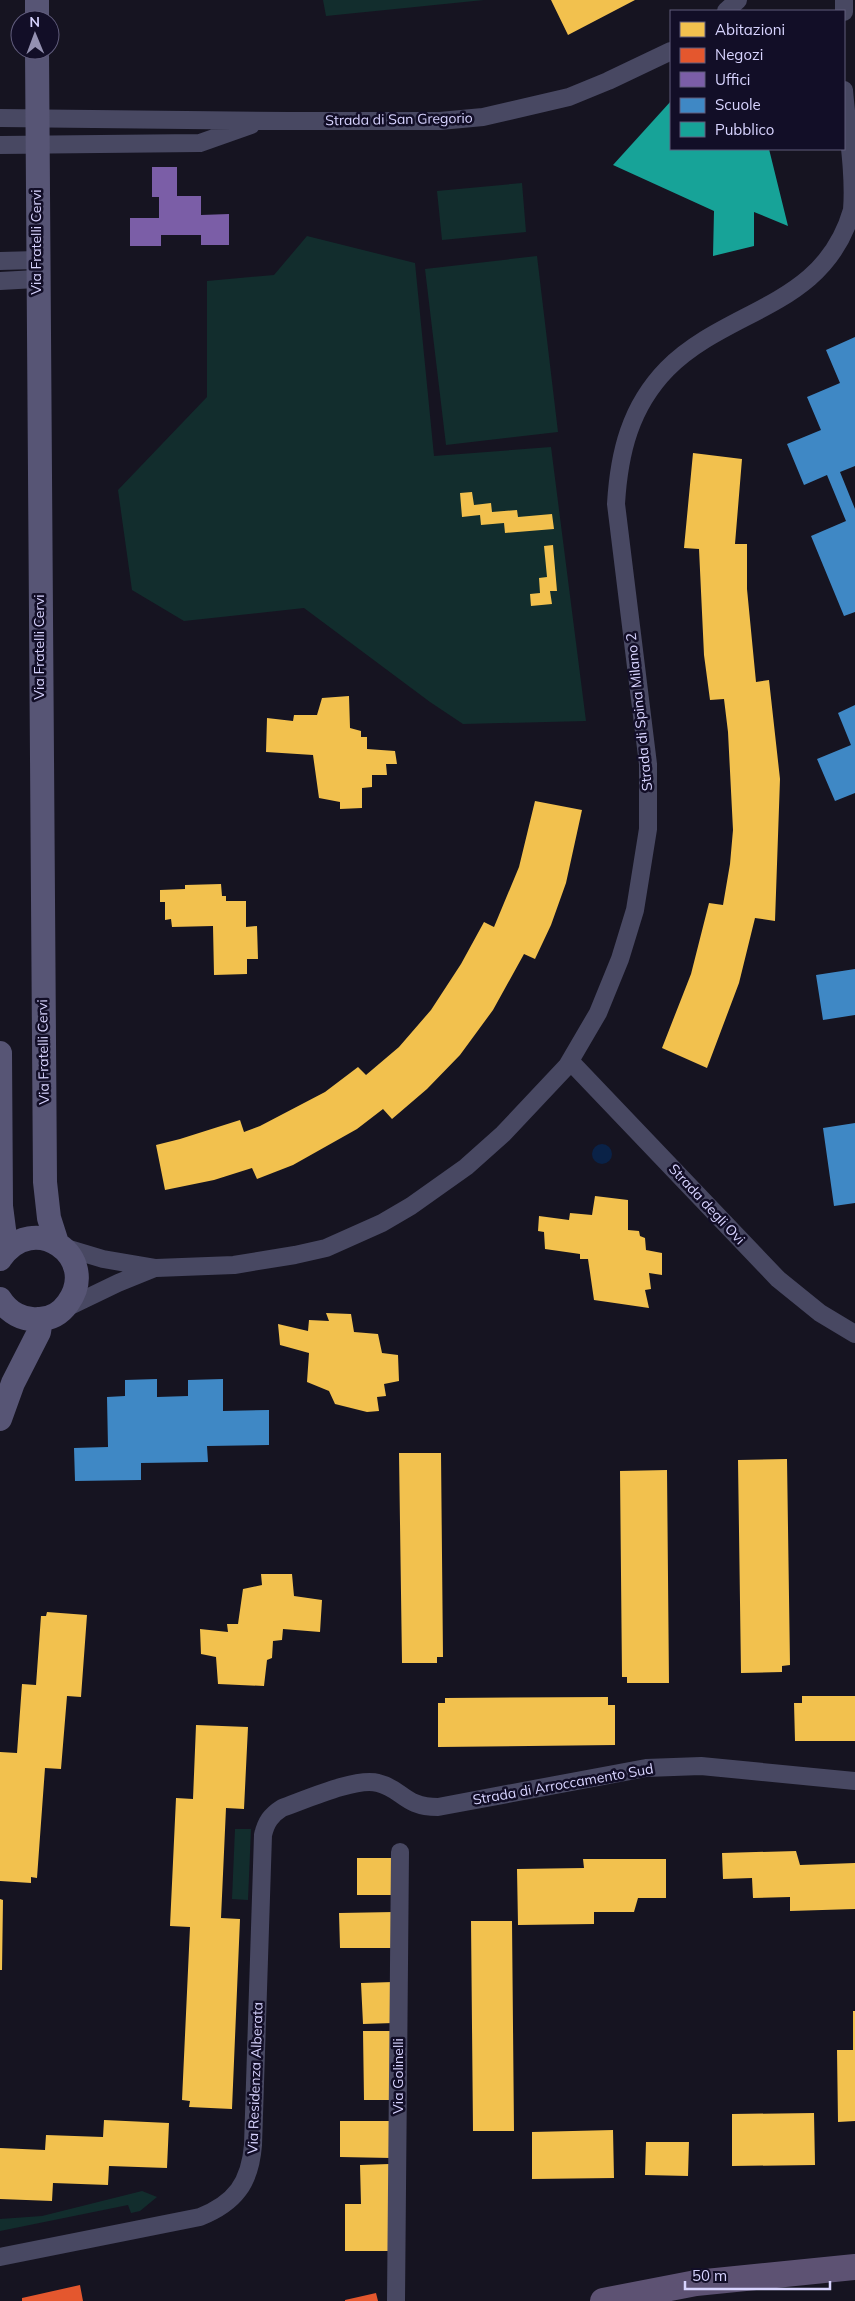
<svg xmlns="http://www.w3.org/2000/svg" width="855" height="2301" font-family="Mulish,sans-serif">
<rect width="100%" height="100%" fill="#161421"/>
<path fill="#122d2d" d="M 323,0 L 484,0 L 326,16 Z
M 522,183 L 526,232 L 442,240 L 437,191 Z
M 307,236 L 415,263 L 434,456 L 551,447 L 586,721 L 463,724 L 430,702 L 304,608 L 184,621 L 132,590 L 118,490 L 207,397 L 207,281 L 274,275 Z
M 537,256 L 558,432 L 446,445 L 425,269 Z
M 235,1829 L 251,1829 L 248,1900 L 232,1899 Z
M 142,2191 L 157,2197 L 140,2211 L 131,2213 L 128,2205 L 0,2231 L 0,2219 L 42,2216 Z"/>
<path fill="#0a2247" d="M592 1154a10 10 0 1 1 20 0a10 10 0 1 1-20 0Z"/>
<path fill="#f2c14e" d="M 551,0 L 635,0 L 568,35 Z
M 693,453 L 742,459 L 735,544 L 747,544 L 747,589 L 756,682 L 769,680 L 780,779 L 775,921 L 755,918 L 739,983 L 707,1068 L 662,1048 L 691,974 L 709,903 L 723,905 L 730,864 L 733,830 L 728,732 L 724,699 L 710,700 L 704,655 L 699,549 L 684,548 Z
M 472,492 L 474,505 L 491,503 L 492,512 L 517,510 L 518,517 L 552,514 L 554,529 L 505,533 L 504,523 L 481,525 L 480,515 L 462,517 L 460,493 Z
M 553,545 L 557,591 L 550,591 L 552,604 L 531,606 L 530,594 L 540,593 L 539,578 L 547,577 L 544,546 Z
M 349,696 L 350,728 L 361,731 L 361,737 L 367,737 L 367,749 L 395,751 L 397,764 L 386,764 L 387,775 L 372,775 L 372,787 L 362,788 L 362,808 L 340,809 L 340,802 L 319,798 L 313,755 L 266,752 L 267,718 L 293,721 L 294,715 L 317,715 L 322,698 Z
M 535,801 L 582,810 L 566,883 L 551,925 L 535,959 L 524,954 L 493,1010 L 460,1055 L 427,1089 L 392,1119 L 383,1109 L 357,1129 L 293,1165 L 257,1179 L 252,1168 L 214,1180 L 165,1190 L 156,1145 L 180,1139 L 240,1120 L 244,1132 L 260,1126 L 325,1092 L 358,1067 L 366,1075 L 399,1047 L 431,1010 L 461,964 L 484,922 L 494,927 L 519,867 Z
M 221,884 L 222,896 L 226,896 L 226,901 L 246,901 L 246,927 L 257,926 L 258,959 L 247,959 L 247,974 L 214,975 L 213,926 L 172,927 L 171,919 L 165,920 L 165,902 L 160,902 L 160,890 L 185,889 L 185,885 Z
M 595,1196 L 628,1200 L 628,1230 L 639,1231 L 640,1236 L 645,1238 L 646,1250 L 662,1253 L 662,1275 L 649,1273 L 651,1289 L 645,1290 L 649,1308 L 594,1300 L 588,1259 L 580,1259 L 580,1254 L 545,1249 L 544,1232 L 538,1231 L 539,1216 L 569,1220 L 570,1213 L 592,1215 Z
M 326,1313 L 351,1314 L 354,1332 L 378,1334 L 382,1353 L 398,1355 L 399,1381 L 384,1384 L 386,1396 L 377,1397 L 379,1411 L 367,1412 L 335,1404 L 329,1391 L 307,1382 L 309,1353 L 280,1345 L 278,1324 L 308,1331 L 309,1320 L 329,1321 Z
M 399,1453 L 441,1453 L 443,1657 L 437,1657 L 437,1663 L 402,1663 Z
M 787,1459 L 790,1665 L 782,1666 L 782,1672 L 741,1673 L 738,1460 Z
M 667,1470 L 669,1683 L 627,1683 L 627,1677 L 622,1677 L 620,1471 Z
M 261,1574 L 292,1574 L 294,1596 L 322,1600 L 320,1632 L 283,1629 L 282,1640 L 273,1641 L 272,1658 L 267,1660 L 264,1686 L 218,1684 L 216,1657 L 201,1654 L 200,1629 L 228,1632 L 227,1624 L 238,1624 L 243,1589 L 262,1585 Z
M 47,1612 L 87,1615 L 81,1697 L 67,1696 L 61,1769 L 45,1768 L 37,1878 L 31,1877 L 31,1883 L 0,1881 L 0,1752 L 17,1753 L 22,1684 L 36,1685 L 41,1616 L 46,1616 Z
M 802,1696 L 855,1696 L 855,1741 L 795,1741 L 794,1703 L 802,1703 Z
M 608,1697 L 608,1705 L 615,1705 L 615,1745 L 438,1747 L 438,1703 L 445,1703 L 445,1698 Z
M 196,1725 L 248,1727 L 244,1809 L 226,1808 L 221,1918 L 240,1919 L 232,2109 L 189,2107 L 190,2101 L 182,2100 L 190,1927 L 170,1926 L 176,1798 L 193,1799 Z
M 796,1851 L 800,1865 L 855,1863 L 855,1909 L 790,1911 L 790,1897 L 753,1898 L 752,1878 L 723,1879 L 722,1853 Z
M 357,1858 L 396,1858 L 396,1895 L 357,1895 Z
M 583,1859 L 666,1859 L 666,1898 L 638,1898 L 634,1912 L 594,1912 L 594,1924 L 518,1925 L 517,1869 L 584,1868 Z
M 0,1899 L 3,1900 L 2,1970 L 0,1970 Z
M 394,1912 L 394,1948 L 340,1948 L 339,1913 Z
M 471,1921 L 512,1921 L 514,2131 L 473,2131 Z
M 393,1982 L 394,2023 L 363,2024 L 361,1983 Z
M 853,2011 L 855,2011 L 855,2121 L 838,2122 L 837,2050 L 853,2050 Z
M 363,2031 L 392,2031 L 393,2100 L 364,2100 Z
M 814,2113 L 815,2165 L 732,2166 L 732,2114 Z
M 104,2120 L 169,2123 L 167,2168 L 109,2166 L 108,2185 L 53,2183 L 52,2201 L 0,2199 L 0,2148 L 45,2150 L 46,2135 L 103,2137 Z
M 340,2121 L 391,2121 L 391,2158 L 340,2157 Z
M 613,2130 L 614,2178 L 532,2179 L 532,2132 Z
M 646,2142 L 689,2142 L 688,2176 L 645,2175 Z
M 389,2164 L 390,2251 L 345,2251 L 345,2204 L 361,2204 L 360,2165 Z"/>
<path fill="#e4572e" d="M 80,2285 L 83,2301 L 22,2301 L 22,2298 Z
M 376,2293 L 378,2301 L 345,2301 L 345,2300 Z"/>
<path fill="#7b5ea7" d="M 152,167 L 177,167 L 177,196 L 201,196 L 201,215 L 229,214 L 229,245 L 201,245 L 201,235 L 161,235 L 161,246 L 130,246 L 130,218 L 159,218 L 159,197 L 152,197 Z"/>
<path fill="#3f88c5" d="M 855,337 L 855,466 L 840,472 L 855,509 L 855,612 L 844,616 L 811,536 L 846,521 L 827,475 L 804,485 L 787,444 L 821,430 L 807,397 L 840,383 L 826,350 Z
M 855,705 L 855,793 L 835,801 L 817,759 L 851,745 L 838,713 Z
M 855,969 L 855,1015 L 823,1020 L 816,975 Z
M 855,1123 L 855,1203 L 834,1206 L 823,1128 Z
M 157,1379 L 157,1397 L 188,1396 L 188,1380 L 223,1379 L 223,1411 L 269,1410 L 269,1445 L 207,1446 L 208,1462 L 141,1463 L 141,1480 L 75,1481 L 74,1448 L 108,1447 L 107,1397 L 125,1396 L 125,1380 Z"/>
<path fill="#17a398" d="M 671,101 L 671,149 L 769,149 L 788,226 L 754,212 L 754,246 L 713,256 L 714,211 L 613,165 Z"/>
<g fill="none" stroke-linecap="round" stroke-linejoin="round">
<path stroke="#484862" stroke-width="18" d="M 844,0 L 844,12
M 726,11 L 738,0
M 0,118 L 290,121 L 440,121 L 483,117 L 569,97 L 608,81 L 671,51
M 0,145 L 200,143 L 251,125
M 0,261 L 37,260
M 0,281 L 36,279
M 570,1061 L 778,1279 L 820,1313 L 855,1334
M 63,1247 L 103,1259 L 156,1268 L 234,1265 L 295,1255 L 326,1248 L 382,1223 L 411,1206 L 466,1167 L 503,1134 L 567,1066 L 598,1013 L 620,959 L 635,910 L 648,829 L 648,764 L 616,504 C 619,453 630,407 667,369 C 729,307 824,308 852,210 C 855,173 847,128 844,90
M 64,1309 L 118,1283 L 155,1268
M 0,2257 L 200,2217 C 235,2203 250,2183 253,2145 L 263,1835 C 266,1822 271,1815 282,1808 C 305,1800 356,1777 378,1783 C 403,1789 404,1807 438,1807 L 646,1768 L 701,1766 L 855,1781
M 396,2301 L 400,1852"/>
<path stroke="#575575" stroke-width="24" d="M 37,0 L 37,20
M 37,50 C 38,427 39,804 45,1182 L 49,1218 L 57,1243
M 0,1053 L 1,1206 L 5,1237 L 0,1259
M 0,1259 C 33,1209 101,1257 68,1303 C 61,1313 51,1319 39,1319 C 23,1321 8,1312 0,1299
M 0,1419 L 13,1383 L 39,1332 L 41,1319"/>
<path stroke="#5d5273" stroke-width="26" d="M 603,2301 L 696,2283 L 855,2267"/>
</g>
<g text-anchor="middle" stroke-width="5" stroke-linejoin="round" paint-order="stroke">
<g font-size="14" fill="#d8d4ff" stroke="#120e27">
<text transform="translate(399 119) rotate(-1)" y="5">Strada di San Gregorio</text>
<text transform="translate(36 242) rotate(-90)" y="5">Via Fratelli Cervi</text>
<text transform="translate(39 647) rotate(-90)" y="5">Via Fratelli Cervi</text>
<text transform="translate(639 712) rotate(-96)" y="5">Strada di Spina Milano 2</text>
<text transform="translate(43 1052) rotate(-91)" y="5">Via Fratelli Cervi</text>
<text transform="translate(707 1204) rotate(47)" y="5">Strada degli Ovi</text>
<text transform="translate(563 1784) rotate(-10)" y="5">Strada di Arroccamento Sud</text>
<text transform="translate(398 2076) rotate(-90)" y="5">Via Golinelli</text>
<text transform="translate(255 2078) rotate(-88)" y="5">Via Residenza Alberata</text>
</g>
</g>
<rect x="670" y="10" width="175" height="140" fill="#120e27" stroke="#615d7d"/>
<rect x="680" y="22" width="25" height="15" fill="#f2c14e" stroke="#615d7d"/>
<text x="715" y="35" font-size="15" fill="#d8d4ff">Abitazioni</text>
<rect x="680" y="48" width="25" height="15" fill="#e4572e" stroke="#615d7d"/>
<text x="715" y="60" font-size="15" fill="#d8d4ff">Negozi</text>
<rect x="680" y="72" width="25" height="15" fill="#7b5ea7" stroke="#615d7d"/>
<text x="715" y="85" font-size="15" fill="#d8d4ff">Uffici</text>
<rect x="680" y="98" width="25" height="15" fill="#3f88c5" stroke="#615d7d"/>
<text x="715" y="110" font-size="15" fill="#d8d4ff">Scuole</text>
<rect x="680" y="122" width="25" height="15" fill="#17a398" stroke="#615d7d"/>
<text x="715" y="135" font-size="15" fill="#d8d4ff">Pubblico</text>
<g transform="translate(35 35) rotate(359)"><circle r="24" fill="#120e27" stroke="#615d7d"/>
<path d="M0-4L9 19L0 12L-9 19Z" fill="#9491b1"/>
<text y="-8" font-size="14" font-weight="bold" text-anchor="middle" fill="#d8d4ff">N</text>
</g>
<path d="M685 2281v8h145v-8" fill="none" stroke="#d8d4ff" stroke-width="2.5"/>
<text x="692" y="2281" font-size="15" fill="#d8d4ff" stroke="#120e27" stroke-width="4" paint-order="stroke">50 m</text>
</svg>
